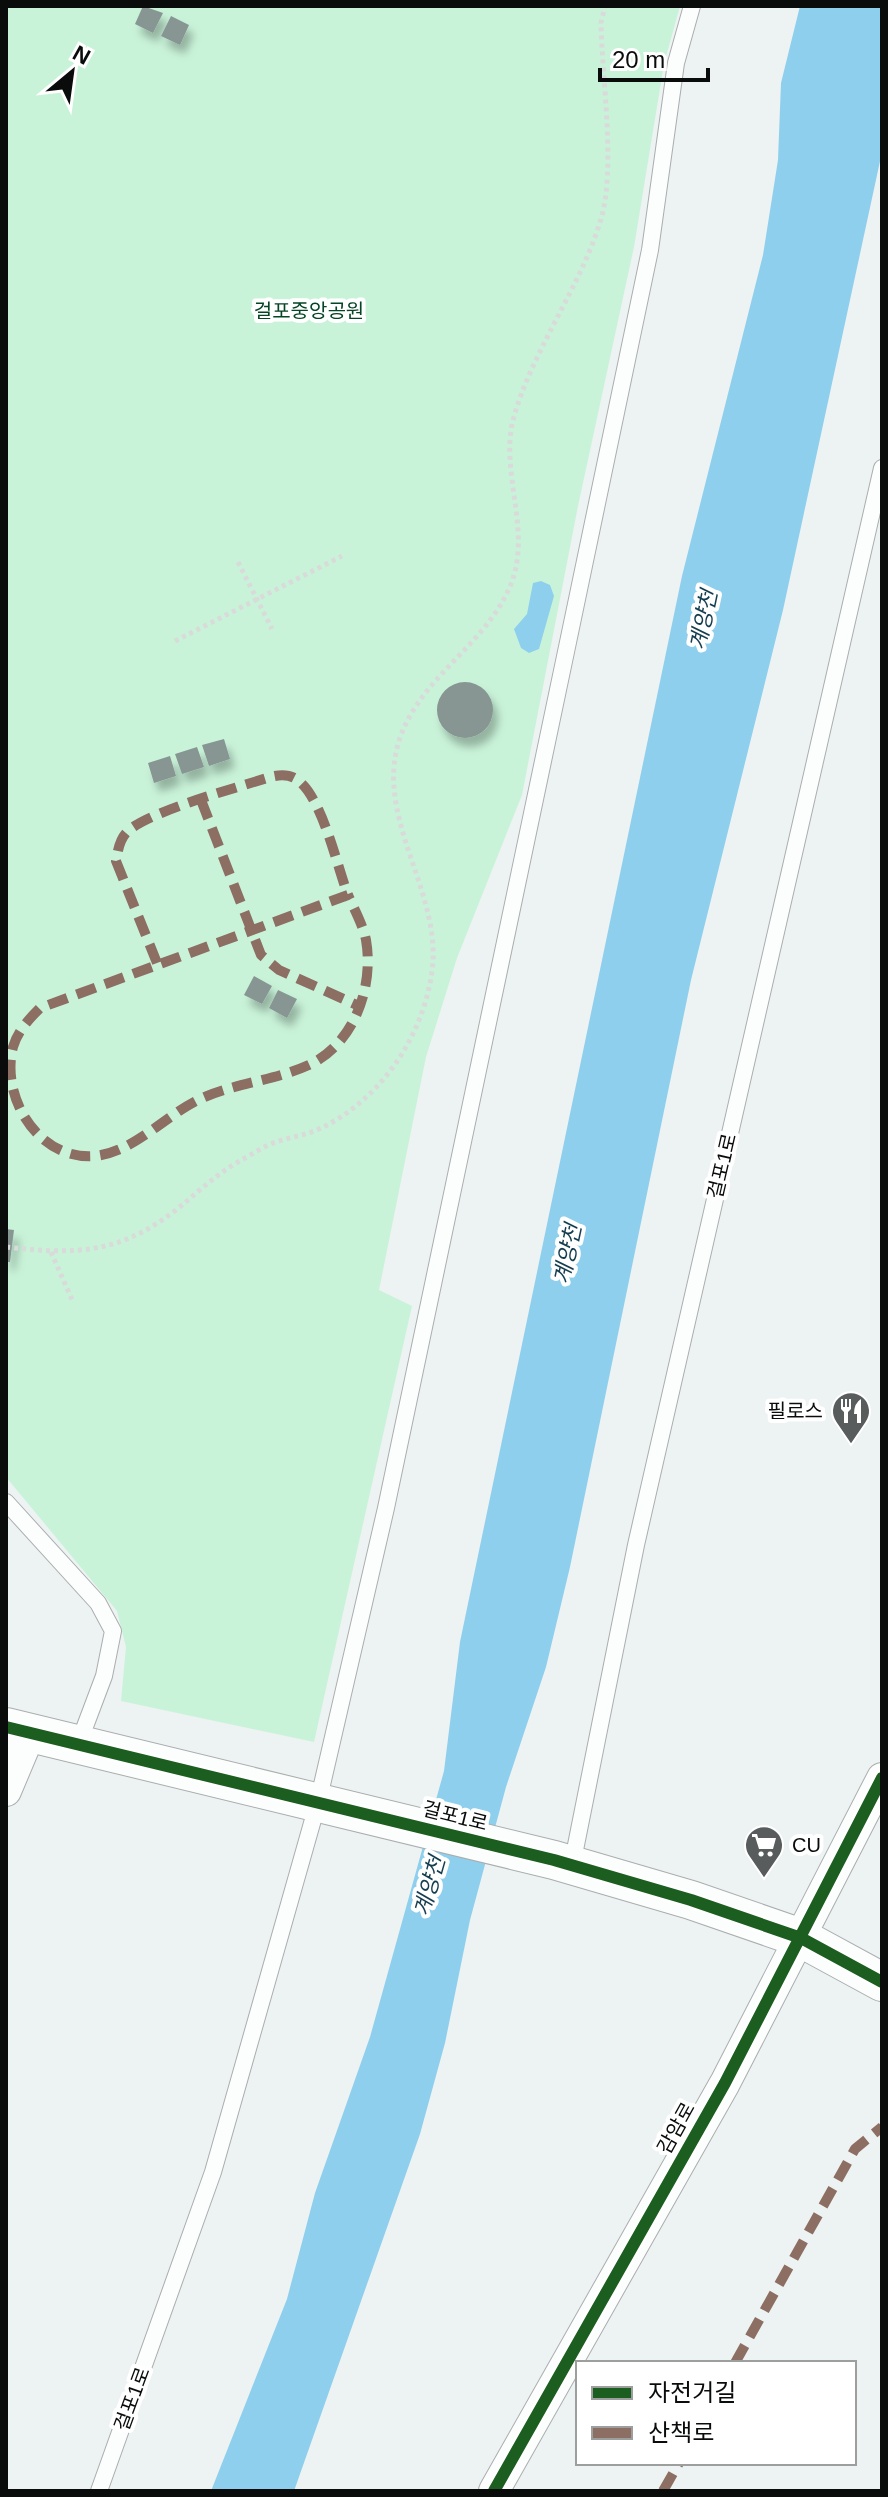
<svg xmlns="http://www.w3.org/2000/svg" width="888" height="2497" font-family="Arial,'Noto Sans KR',sans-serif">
<defs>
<filter id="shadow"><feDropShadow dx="5" dy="9" stdDeviation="4" flood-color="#0004"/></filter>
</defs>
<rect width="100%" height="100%" fill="#edf2f2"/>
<path fill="#c9f3d9" d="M 6,6 L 680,6 L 664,64 L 634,247 L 578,506 L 522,795 L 457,958 L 426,1057 L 379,1290 L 412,1306 L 314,1742 L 121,1701 L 126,1647 L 117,1611 L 6,1477 Z"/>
<path fill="#8ecfed" d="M 800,6 L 882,6 L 882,152 L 783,610 L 691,980 L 570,1567 L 546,1667 L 506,1787 L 470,1920 L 445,2043 L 420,2134 L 294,2491 L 211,2491 L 287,2299 L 315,2193 L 370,2037 L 444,1771 L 460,1642 L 682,576 L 763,255 L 778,160 L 781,83 Z
M 541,581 L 550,585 L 554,596 L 539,649 L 529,653 L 521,648 L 514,629 L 527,614 L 533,583 Z"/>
<path fill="#889693" filter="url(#shadow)" d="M 143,6 L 163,13 L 153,33 L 135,24 Z
M 171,16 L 189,25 L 180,45 L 161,36 Z
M437 710a28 28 0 1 1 56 0a28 28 0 1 1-56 0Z
M 224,739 L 230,759 L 209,766 L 202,745 Z
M 197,747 L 204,767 L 182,774 L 175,754 Z
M 170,756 L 176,776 L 154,783 L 148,763 Z
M 254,976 L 272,986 L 262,1004 L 244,995 Z
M 278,990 L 297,999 L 287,1018 L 269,1008 Z
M 6,1229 L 14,1230 L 10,1262 L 6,1262 Z"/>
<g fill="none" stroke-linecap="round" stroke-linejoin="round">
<g stroke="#abaeae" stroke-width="18">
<path id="service" d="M 6,1502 L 98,1603 L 113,1631 L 104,1676 L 78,1745
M 572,1865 L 636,1545 L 882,468
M 99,2491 L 213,2172 L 318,1802 L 386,1508 L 567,647 L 650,250 L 676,63 L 692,6"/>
</g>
<g stroke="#abaeae" stroke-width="32">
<path id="minor" d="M 6,1791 L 30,1734
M 494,2491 L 725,2083 L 882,1778"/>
</g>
<g stroke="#abaeae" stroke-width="40">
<path id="tertiary" d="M 6,1727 L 554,1860 L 691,1900 L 801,1938 L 882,1982"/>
</g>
<path stroke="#d9dada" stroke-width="5" stroke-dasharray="4 4" stroke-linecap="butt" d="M 238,562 L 272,629
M 175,641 L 342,556
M 6,1247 C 75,1255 119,1254 176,1210 C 197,1193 214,1176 238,1162 C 251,1155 265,1145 279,1141 C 292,1137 305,1135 317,1130 C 379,1102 423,1038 432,971 C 443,891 371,816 401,735 C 424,674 487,644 511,584 C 532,531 500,473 513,420 C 532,350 580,289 601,219 C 616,168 602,79 601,23 L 605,6
M 51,1252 L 73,1302"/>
<use href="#service" stroke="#fcfdfd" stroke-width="16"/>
<use href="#minor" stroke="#fcfdfd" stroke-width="30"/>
<use href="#tertiary" stroke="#fcfdfd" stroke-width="38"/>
<path stroke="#8d6e63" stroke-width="10" stroke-dasharray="20 10" stroke-linecap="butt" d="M 201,800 L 261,955 L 279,970 L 359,1006
M 157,963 L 116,861 C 118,851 119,841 126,833 C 145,812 240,787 270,777 C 282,774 291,774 300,782 C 323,802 337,866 348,895 L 40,1008 C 29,1019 17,1032 13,1047 C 0,1098 39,1161 95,1156 C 133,1152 163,1118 196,1101 C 232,1083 275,1081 311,1064 C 355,1042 374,986 366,940 C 363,925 354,909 348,895
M 735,2363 L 855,2149 L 882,2127
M 663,2491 L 679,2463"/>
<g stroke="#fff" stroke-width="17">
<path id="cycleway" d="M 6,1727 L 554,1860 L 691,1900 L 801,1938 L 882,1982
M 494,2491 L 725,2083 L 882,1778"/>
</g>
<use href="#cycleway" stroke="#1b5e20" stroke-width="12"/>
</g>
<defs>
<g id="restaurant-pin" transform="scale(2)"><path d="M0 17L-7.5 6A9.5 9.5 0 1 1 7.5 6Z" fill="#595c5c" stroke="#fff"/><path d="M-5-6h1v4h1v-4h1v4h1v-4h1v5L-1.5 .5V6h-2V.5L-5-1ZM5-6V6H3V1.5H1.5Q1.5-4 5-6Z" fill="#fff"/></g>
<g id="supermarket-pin" transform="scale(2)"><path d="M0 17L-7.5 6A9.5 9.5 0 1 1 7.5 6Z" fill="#595c5c" stroke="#fff"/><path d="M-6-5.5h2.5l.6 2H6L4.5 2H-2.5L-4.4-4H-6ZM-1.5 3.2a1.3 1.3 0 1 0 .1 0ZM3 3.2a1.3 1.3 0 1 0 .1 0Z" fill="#fff"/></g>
</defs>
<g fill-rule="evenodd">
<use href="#restaurant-pin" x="851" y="1411"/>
<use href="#supermarket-pin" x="764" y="1845"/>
</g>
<g text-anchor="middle" stroke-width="8" stroke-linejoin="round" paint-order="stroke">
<g font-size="20" fill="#054525" stroke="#fff">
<text x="309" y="318">걸포중앙공원</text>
</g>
<g font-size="20" fill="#0a0c0c" stroke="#fff">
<text transform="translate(722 1166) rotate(-77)" y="7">걸포1로</text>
<text transform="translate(455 1816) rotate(14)" y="7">걸포1로</text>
<text transform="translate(676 2128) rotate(-61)" y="7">감암로</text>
<text transform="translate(132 2399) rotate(-70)" y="7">걸포1로</text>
</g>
<g font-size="20" fill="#0a0c0c" stroke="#fff" text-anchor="end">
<text x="823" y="1418">필로스</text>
<text x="792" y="1852" text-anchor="start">CU</text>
</g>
<g font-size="22" font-style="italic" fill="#143d4f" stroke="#fff">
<text transform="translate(703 620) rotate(-78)" y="8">계양천</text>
<text transform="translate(567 1254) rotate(-78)" y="8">계양천</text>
<text transform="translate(429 1886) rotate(-74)" y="8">계양천</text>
</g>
</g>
<rect width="888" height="2497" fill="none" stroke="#0a0c0c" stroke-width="16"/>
<rect x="576" y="2361" width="280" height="104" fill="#ffffff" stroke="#9d9e9e" stroke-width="2"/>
<rect x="592" y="2387" width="40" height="12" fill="#1b5e20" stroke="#9d9e9e" stroke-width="2"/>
<text x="648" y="2401" font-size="24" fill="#0a0c0c">자전거길</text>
<rect x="592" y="2427" width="40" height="12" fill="#8d6e63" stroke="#9d9e9e" stroke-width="2"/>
<text x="648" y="2441" font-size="24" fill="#0a0c0c">산책로</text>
<g transform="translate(72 72) rotate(29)" stroke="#ffffff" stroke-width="6" paint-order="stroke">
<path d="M0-6L14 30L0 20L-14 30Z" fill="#0a0c0c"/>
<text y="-12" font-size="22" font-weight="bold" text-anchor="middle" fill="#0a0c0c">N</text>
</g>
<path d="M600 68v12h108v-12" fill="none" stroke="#0a0c0c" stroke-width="4"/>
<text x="612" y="68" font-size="24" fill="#0a0c0c" stroke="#ffffff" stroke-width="6" paint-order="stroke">20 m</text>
</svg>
